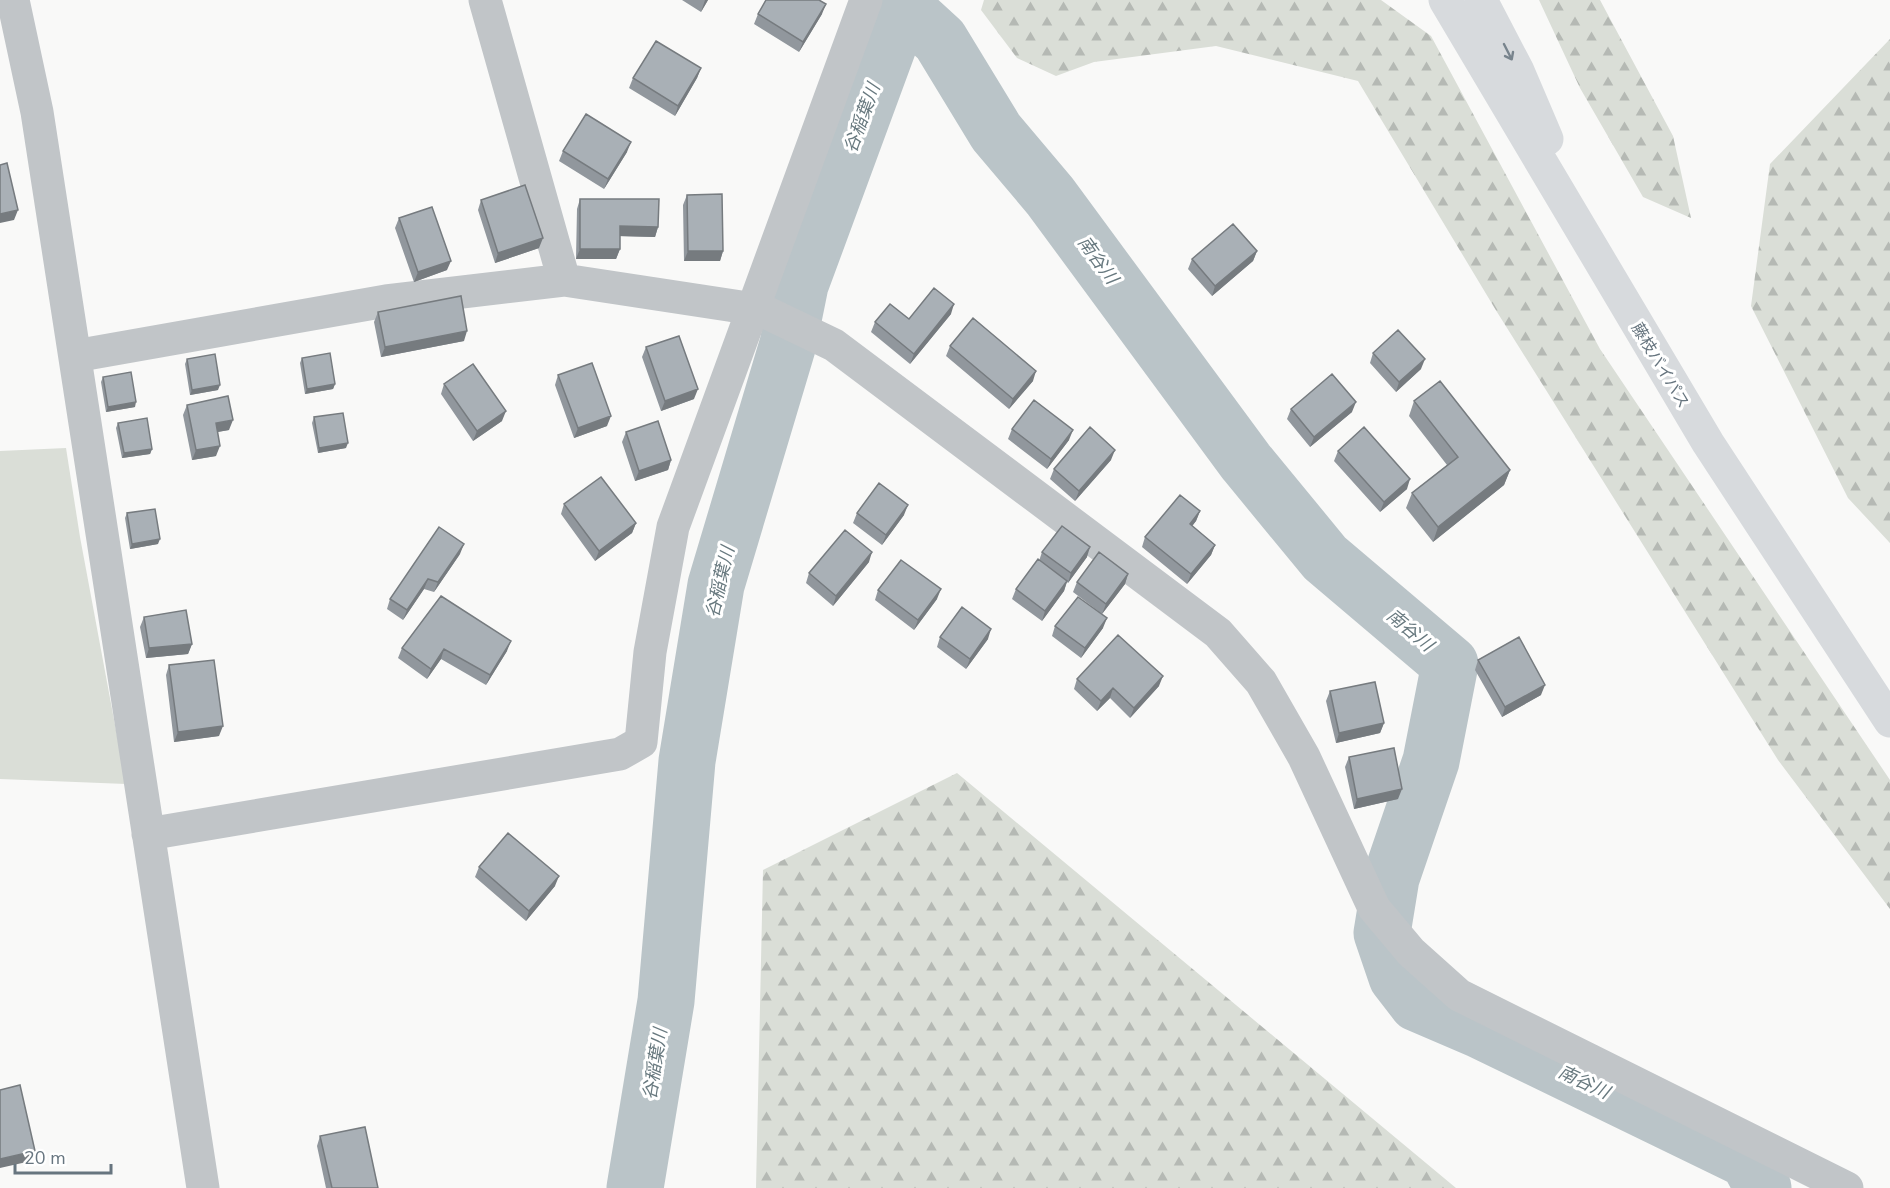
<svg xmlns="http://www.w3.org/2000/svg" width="1890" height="1188" font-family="'Nunito Sans','Noto Sans JP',sans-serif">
<defs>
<pattern id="forest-firs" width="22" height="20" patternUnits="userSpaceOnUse" patternTransform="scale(1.5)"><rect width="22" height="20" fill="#daded7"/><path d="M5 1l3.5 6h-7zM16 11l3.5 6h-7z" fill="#b5b9b4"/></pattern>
</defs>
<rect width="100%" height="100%" fill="#f9f9f8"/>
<path fill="#daded7" d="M 66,448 L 80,537 L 126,784 L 0,779 L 0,451 Z"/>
<path fill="url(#forest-firs)" d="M 984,0 L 1381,0 L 1431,36 L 1600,349 L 1890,780 L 1890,909 L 1778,760 L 1497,312 L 1358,81 L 1216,46 L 1094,62 L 1056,76 L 1017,58 L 981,10 Z
M 1539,0 L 1600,0 L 1673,136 L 1691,218 L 1643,197 L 1580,88 Z
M 1890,39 L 1890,543 L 1848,498 L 1751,306 L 1770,164 Z
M 957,773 L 1456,1188 L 756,1188 L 763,870 Z"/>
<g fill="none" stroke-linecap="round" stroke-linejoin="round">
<path stroke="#bac4c8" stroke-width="57" d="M 901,10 L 917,19 L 940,40 L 996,132 L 1050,196 L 1246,462 L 1325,558 L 1450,664 L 1431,761 L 1391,878 L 1382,933 L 1397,977 L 1417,1003 L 1480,1030 L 1748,1160 L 1763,1188
M 635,1188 L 666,1001 L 687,761 L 716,585 L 788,344 L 800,285 L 905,0"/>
<path stroke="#c1c5c8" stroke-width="33" d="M 13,0 L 37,112 L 203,1188
M 485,0 L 564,280
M 75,356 L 386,301 L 564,280 L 761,310 L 834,345 L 1218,633 L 1261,682 L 1304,757 L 1374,908 L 1411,952 L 1459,995 L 1847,1188
M 148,834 L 620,754 L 641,742 L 650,652 L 673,527 L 866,0"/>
<path stroke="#d7dadd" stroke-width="33" d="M 1445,0 L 1708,443 L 1890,721
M 1481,0 L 1518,71 L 1547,139"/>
</g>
<path fill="#91979d" d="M 682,0 L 708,0 L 701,12 Z
M 758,14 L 822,14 L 799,52 L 754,24 Z
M 701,68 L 697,78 L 675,116 L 629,88 L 633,78 Z
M 563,151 L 627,152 L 604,189 L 559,161 Z
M 687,195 L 723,251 L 720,261 L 684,261 L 683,205 Z
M 580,199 L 658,227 L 655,237 L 620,236 L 620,249 L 616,259 L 576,259 L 577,209 Z
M 481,200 L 539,248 L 495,263 L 478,210 Z
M 399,218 L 447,270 L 414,282 L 395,228 Z
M 1257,251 L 1253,261 L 1212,296 L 1188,269 L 1192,259 Z
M 378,312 L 464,341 L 381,357 L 374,322 Z
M 951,314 L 910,364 L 871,332 L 875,322 Z
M 950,346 L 1033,381 L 1009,409 L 946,356 Z
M 646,347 L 694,399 L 661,411 L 642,357 Z
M 1373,353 L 1421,369 L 1396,392 L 1370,363 Z
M 302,358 L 335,384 L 333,389 L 305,394 L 300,363 Z
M 187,359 L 218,390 L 190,395 L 185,364 Z
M 558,375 L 607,426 L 574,438 L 555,385 Z
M 103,377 L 135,407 L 106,412 L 101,382 Z
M 444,384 L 502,421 L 473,441 L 441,394 Z
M 1414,401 L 1510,470 L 1504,485 L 1433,542 L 1406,508 L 1412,493 L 1447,465 L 1409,416 Z
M 187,405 L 229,430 L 217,432 L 216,456 L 192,460 L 183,415 Z
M 1291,409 L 1352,412 L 1310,447 L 1287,419 Z
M 314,417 L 346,448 L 318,453 L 312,423 Z
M 118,423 L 152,449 L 150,454 L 122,458 L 116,428 Z
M 1012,429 L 1069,440 L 1047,469 L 1008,439 Z
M 626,432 L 671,460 L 668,470 L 635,481 L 622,442 Z
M 1338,451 L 1407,489 L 1380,512 L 1334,461 Z
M 1111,460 L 1075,501 L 1050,479 L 1054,469 Z
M 564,504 L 636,523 L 632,533 L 595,561 L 561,514 Z
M 1200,511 L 1196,521 L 1192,526 L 1215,545 L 1211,555 L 1187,584 L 1142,547 L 1145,537 Z
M 127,513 L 158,544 L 130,549 L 125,518 Z
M 857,513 L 904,515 L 882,545 L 853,523 Z
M 1042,552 L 1087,557 L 1068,583 L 1067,582 L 1064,591 L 1042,621 L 1012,599 L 1016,589 L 1039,561 Z
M 460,554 L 434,592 L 424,589 L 403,620 L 387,609 L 390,599 Z
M 869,562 L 833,606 L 806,583 L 809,573 Z
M 1128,574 L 1125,584 L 1102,614 L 1073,592 L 1077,582 Z
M 878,590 L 937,599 L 914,630 L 875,600 Z
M 144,617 L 192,644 L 188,654 L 146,658 L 140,627 Z
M 1055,626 L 1103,628 L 1081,658 L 1052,636 Z
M 940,637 L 988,639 L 966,669 L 937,647 Z
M 402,648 L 507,651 L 486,685 L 441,659 L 427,679 L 398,658 Z
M 1478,660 L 1541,695 L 1502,717 L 1475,670 Z
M 169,665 L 219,736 L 174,742 L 166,675 Z
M 1077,679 L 1159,686 L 1130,718 L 1110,698 L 1097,711 L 1074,689 Z
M 1330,691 L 1384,723 L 1380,733 L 1336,743 L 1326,701 Z
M 1349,757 L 1398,799 L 1354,809 L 1345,767 Z
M 479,867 L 555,886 L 526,921 L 475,877 Z
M 320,1136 L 378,1188 L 326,1188 L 317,1146 Z"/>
<path fill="#767b7f" d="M 705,0 L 708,0 L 701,12 Z
M 826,4 L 822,14 L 799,52 L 803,42 Z
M 701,68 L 697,78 L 675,116 L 678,106 Z
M 631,142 L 627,152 L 604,189 L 608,179 Z
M 18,210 L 14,220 L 0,223 L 0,214 Z
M 620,226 L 658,227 L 655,237 L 616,236 Z
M 543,238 L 539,248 L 495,263 L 498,253 Z
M 580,249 L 620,249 L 616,259 L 576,259 Z
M 688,251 L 723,251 L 720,261 L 684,261 Z
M 1257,251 L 1253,261 L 1212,296 L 1215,286 Z
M 451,261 L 447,270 L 414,282 L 418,272 Z
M 954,304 L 951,314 L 910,364 L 914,354 Z
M 467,331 L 464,341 L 381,357 L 385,347 Z
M 1425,359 L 1421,369 L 1396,392 L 1399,382 Z
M 1036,371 L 1033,381 L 1009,409 L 1013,399 Z
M 335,384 L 333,389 L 305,394 L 307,389 Z
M 220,385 L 218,390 L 190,395 L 192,390 Z
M 698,389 L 694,399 L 661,411 L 665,401 Z
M 136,402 L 135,407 L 106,412 L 108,407 Z
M 1356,402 L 1352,412 L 1310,447 L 1314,437 Z
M 506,411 L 502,421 L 473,441 L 477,431 Z
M 611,416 L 607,426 L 574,438 L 578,428 Z
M 233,420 L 229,430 L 212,433 L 216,423 Z
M 1073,430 L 1069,440 L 1047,469 L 1051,459 Z
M 348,443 L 346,448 L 318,453 L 319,448 Z
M 220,446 L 216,456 L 192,460 L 196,450 Z
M 152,449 L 150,454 L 122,458 L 124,453 Z
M 1115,450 L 1111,460 L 1075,501 L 1079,491 Z
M 671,460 L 668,470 L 635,481 L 639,471 Z
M 1510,470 L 1504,485 L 1433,542 L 1438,527 Z
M 1410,479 L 1407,489 L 1380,512 L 1384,502 Z
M 908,505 L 904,515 L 882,545 L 886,535 Z
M 1200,511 L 1196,521 L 1186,534 L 1190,524 Z
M 636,523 L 632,533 L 595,561 L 599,551 Z
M 160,539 L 158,544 L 130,549 L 132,544 Z
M 464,544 L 460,554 L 434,592 L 438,582 Z
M 1215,545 L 1211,555 L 1187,584 L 1191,574 Z
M 1090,547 L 1087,557 L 1068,583 L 1071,573 Z
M 872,552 L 869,562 L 833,606 L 836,596 Z
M 1128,574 L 1125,584 L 1102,614 L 1106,604 Z
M 428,579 L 424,589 L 403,620 L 407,610 Z
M 1067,581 L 1064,591 L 1042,621 L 1045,611 Z
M 941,589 L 937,599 L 914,630 L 918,620 Z
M 1107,618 L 1103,628 L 1081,658 L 1085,648 Z
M 991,629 L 988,639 L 966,669 L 970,659 Z
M 511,641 L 507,651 L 486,685 L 490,675 Z
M 192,644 L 188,654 L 146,658 L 149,648 Z
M 444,649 L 441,659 L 427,679 L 431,669 Z
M 1163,676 L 1159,686 L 1130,718 L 1134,708 Z
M 1545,685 L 1541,695 L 1502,717 L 1505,707 Z
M 1113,688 L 1110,698 L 1097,711 L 1101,701 Z
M 1384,723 L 1380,733 L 1336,743 L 1339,733 Z
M 223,726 L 219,736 L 174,742 L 178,732 Z
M 1402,789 L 1398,799 L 1354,809 L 1357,799 Z
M 559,876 L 555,886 L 526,921 L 529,911 Z
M 35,1151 L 31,1161 L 0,1168 L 0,1159 Z"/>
<path fill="#a9b0b6" stroke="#767b7f" stroke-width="1.5" d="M 766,0 L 819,0 L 826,4 L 803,42 L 758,14 Z
M 656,41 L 701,68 L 678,106 L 633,78 Z
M 586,114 L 631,142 L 608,179 L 563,151 Z
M 7,163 L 18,210 L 0,214 L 0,165 Z
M 525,185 L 543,238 L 498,253 L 481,200 Z
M 722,194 L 723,251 L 688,251 L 687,195 Z
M 580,199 L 659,199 L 658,227 L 620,226 L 620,249 L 580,249 Z
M 432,207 L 451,261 L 418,272 L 399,218 Z
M 1233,224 L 1257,251 L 1215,286 L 1192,259 Z
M 934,288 L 954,304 L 914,354 L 875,322 L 890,304 L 909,319 Z
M 461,296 L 467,331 L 385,347 L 378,312 Z
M 973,318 L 1036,371 L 1013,399 L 950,346 Z
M 1398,330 L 1425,359 L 1399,382 L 1373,353 Z
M 679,336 L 698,389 L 665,401 L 646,347 Z
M 330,353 L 335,384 L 307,389 L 302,358 Z
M 215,354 L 220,385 L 192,390 L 187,359 Z
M 592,363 L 611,416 L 578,428 L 558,375 Z
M 473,364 L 506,411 L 477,431 L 444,384 Z
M 131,372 L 136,402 L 108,407 L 103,377 Z
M 1332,374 L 1356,402 L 1314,437 L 1291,409 Z
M 1440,381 L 1510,470 L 1438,527 L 1412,493 L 1458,457 L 1414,401 Z
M 228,396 L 233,420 L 216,423 L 220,446 L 196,450 L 187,405 Z
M 1034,400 L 1073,430 L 1051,459 L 1012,429 Z
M 343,413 L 348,443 L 319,448 L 314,417 Z
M 147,418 L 152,449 L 124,453 L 118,423 Z
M 658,421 L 671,460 L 639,471 L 626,432 Z
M 1090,427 L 1115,450 L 1079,491 L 1054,469 Z
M 1364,427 L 1410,479 L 1384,502 L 1338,451 Z
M 601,477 L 636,523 L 599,551 L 564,504 Z
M 879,483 L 908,505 L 886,535 L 857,513 Z
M 1180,495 L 1200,511 L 1190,524 L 1215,545 L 1191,574 L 1145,537 Z
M 155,509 L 160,539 L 132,544 L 127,513 Z
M 1062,526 L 1090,547 L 1071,573 L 1042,552 Z
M 439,527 L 464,544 L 438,582 L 428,579 L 407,610 L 390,599 Z
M 845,530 L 872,552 L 836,596 L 809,573 Z
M 1099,552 L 1128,574 L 1106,604 L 1077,582 Z
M 1038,559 L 1067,581 L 1045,611 L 1016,589 Z
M 901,560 L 941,589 L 918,620 L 878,590 Z
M 441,596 L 511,641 L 490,675 L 444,649 L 431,669 L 402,648 Z
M 1078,597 L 1107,618 L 1085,648 L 1055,626 Z
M 962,607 L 991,629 L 970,659 L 940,637 Z
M 186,610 L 192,644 L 149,648 L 144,617 Z
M 1118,635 L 1163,676 L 1134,708 L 1113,688 L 1101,701 L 1077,679 Z
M 1519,637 L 1545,685 L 1505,707 L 1478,660 Z
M 214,660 L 223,726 L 178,732 L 169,665 Z
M 1375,682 L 1384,723 L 1339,733 L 1330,691 Z
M 1394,748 L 1402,789 L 1357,799 L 1349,757 Z
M 508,833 L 559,876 L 529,911 L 479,867 Z
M 20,1085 L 35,1151 L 0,1159 L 0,1090 Z
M 365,1127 L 378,1188 L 332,1188 L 320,1136 Z"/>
<defs><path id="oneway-shaft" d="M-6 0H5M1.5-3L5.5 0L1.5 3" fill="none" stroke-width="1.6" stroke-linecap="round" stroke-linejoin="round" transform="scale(1.5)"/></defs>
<use stroke="#78848d" href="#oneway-shaft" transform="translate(1508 52) rotate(63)"/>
<g text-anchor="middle" stroke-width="6" stroke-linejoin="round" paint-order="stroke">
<g font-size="16" fill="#67757f" stroke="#fff">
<text transform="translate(1661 365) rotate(59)" y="6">藤枝バイパス</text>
</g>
<g font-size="18" font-style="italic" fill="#68797f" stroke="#fff">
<text transform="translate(862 118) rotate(-70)" y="6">谷稲葉川</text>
<text transform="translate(1098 260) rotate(54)" y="6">南谷川</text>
<text transform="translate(720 582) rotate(-77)" y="6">谷稲葉川</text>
<text transform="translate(1410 630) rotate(40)" y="6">南谷川</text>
<text transform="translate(655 1064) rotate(-81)" y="6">谷稲葉川</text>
<text transform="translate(1584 1082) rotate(25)" y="6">南谷川</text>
</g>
</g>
<path d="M15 1164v9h96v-9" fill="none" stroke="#67757f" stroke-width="3"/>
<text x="24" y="1164" font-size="18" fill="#67757f" stroke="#ffffff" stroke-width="4.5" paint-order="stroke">20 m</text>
</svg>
